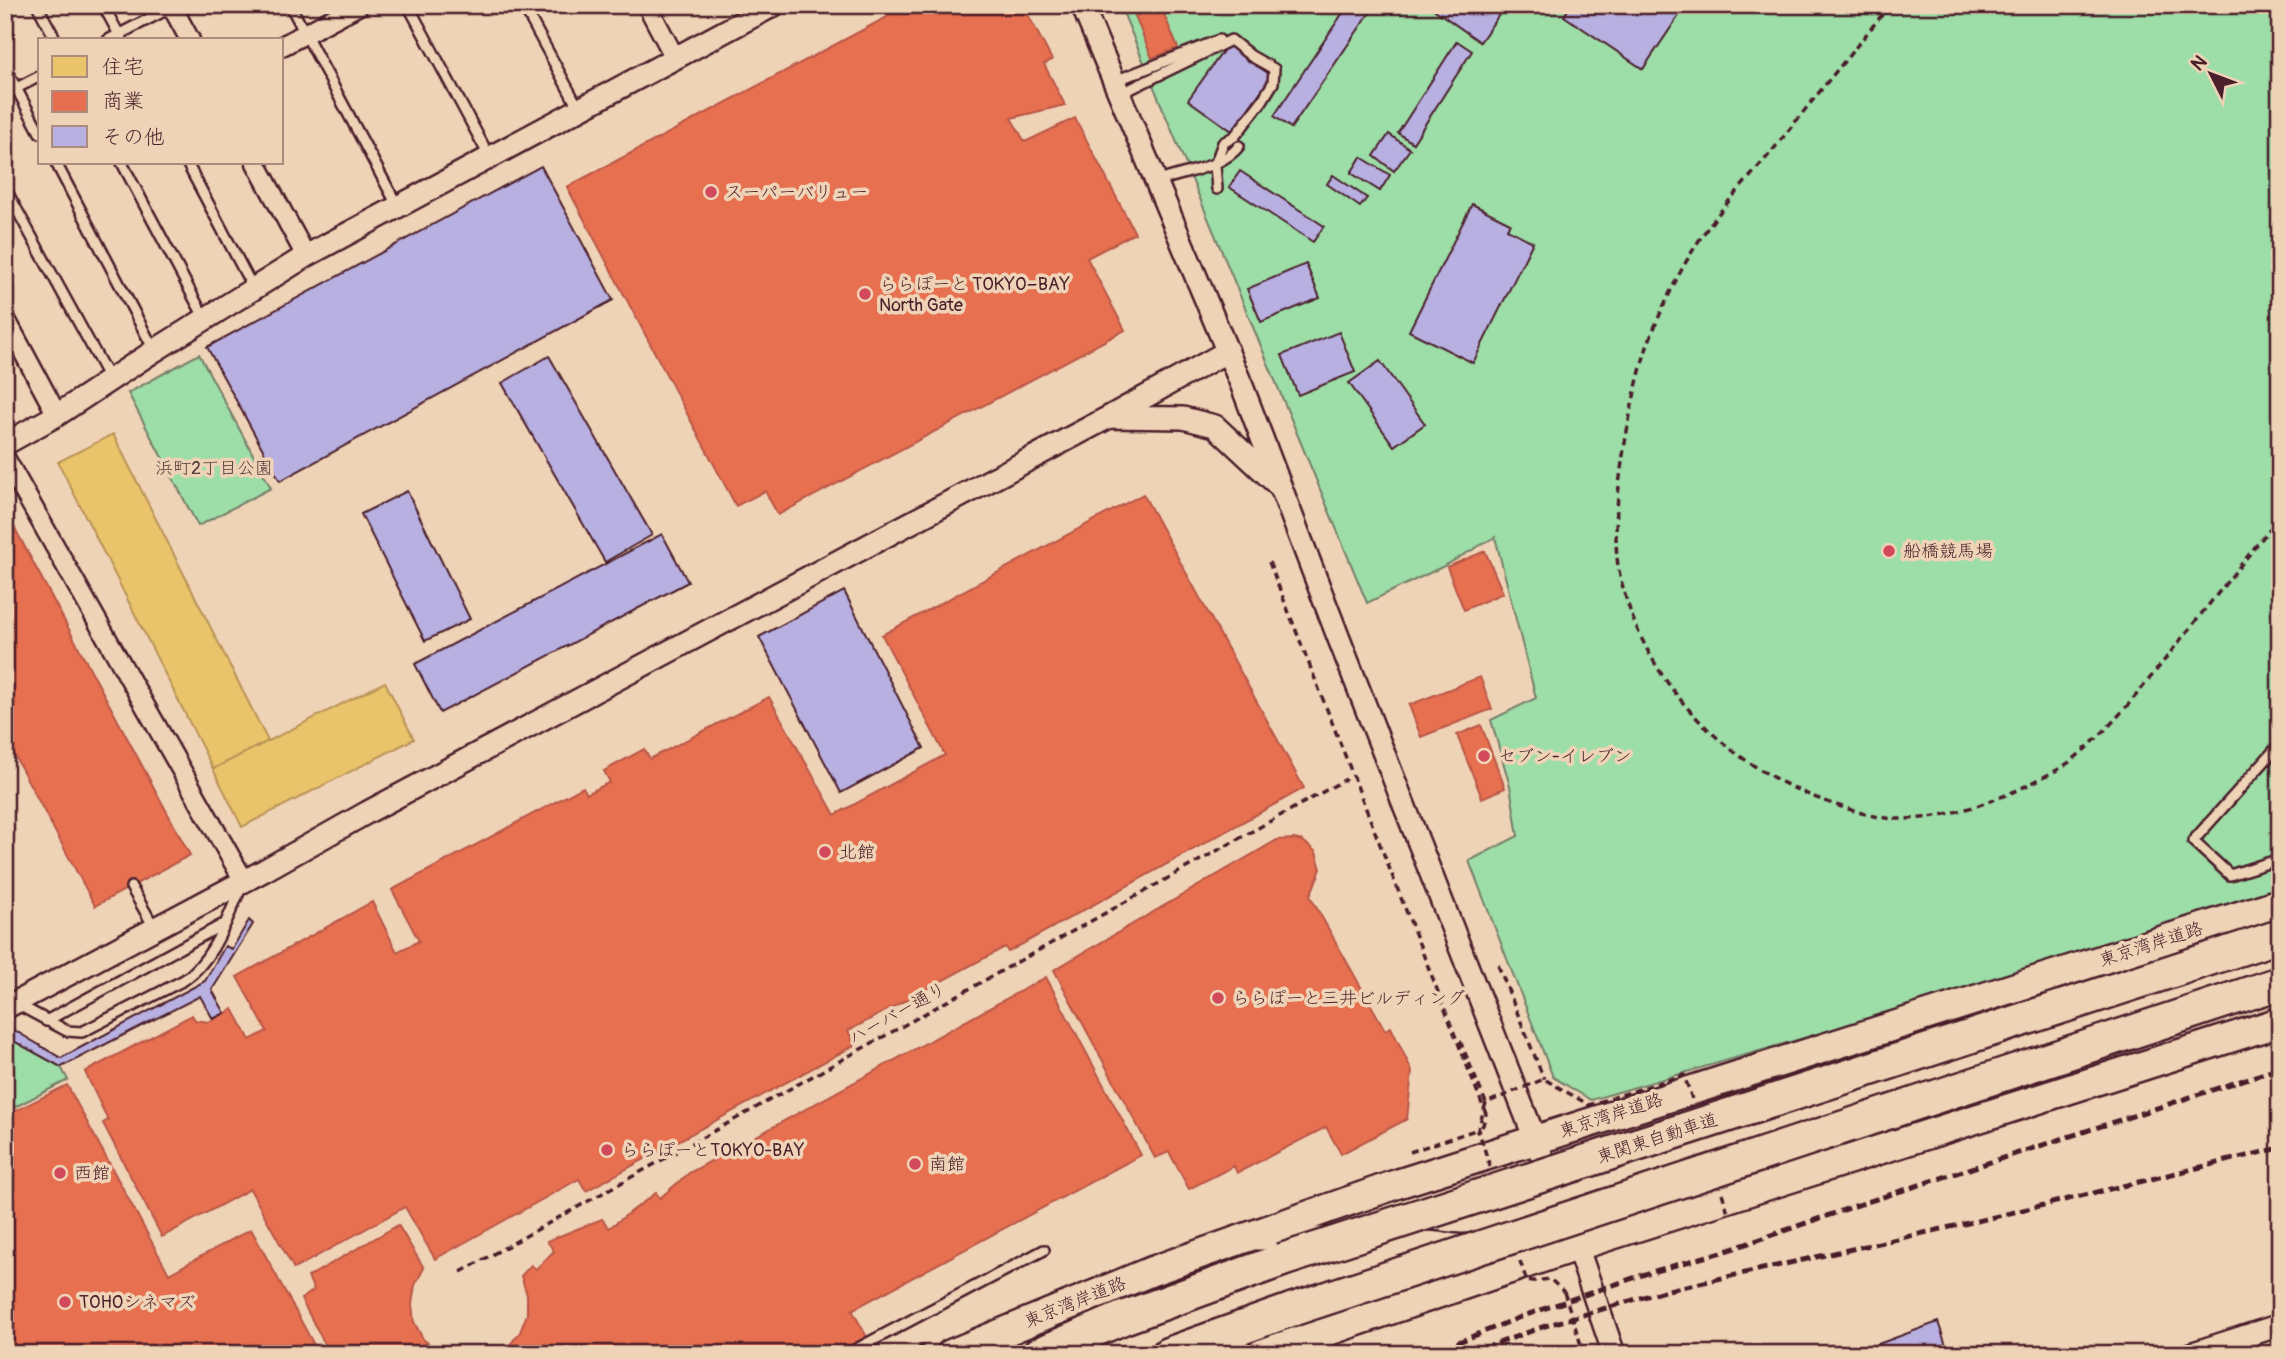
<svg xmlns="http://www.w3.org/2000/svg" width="2285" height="1359" font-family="Pangolin,'Klee One',sans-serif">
<rect width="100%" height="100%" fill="#efd3b6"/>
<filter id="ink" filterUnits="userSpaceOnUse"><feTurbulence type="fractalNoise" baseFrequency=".0143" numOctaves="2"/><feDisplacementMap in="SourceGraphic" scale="14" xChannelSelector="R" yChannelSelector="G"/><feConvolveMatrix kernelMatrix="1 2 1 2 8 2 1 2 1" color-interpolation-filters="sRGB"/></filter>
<g filter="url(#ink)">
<path fill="#9ddda7" stroke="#747e69" stroke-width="2" d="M 1120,5 L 2280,5 L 2280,890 L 1971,989 L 1591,1100 L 1553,1077 L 1469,861 L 1518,836 L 1510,786 L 1491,720 L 1536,698 L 1495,537 L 1444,566 L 1367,603 Z
M 199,354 L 271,488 L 198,526 L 128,393 Z
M 5,1036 L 61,1067 L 68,1080 L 5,1112 Z"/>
<path fill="#e9c46a" stroke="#b99257" stroke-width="2" d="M 113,434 L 268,741 L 213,769 L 58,462 Z
M 385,682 L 414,739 L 242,827 L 213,769 Z"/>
<path fill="#e76f51" stroke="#b85746" stroke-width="2" d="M 884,5 L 1023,5 L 1052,60 L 1044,64 L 1065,105 L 1011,118 L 1025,142 L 1075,118 L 1135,233 L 1087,258 L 1125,330 L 778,515 L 765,491 L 736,506 L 567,187 L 889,16 Z
M 1160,5 L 1178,48 L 1152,58 L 1135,16 Z
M 1143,494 L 1304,788 L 1008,952 L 1005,947 L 848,1031 L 855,1045 L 586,1191 L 579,1179 L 435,1259 L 405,1207 L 294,1269 L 250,1189 L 162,1237 L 103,1123 L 108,1120 L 85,1072 L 192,1015 L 195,1020 L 209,1022 L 233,1009 L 250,1040 L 267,1031 L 237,977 L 372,902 L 397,952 L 419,941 L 392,890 L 583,787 L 587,794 L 610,782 L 604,771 L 644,749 L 650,759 L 769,697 L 835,815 L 945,755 L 882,635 Z
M 5,510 L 190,855 L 95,906 L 5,738 Z
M 1485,551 L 1503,593 L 1464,610 L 1447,567 Z
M 1480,677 L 1492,709 L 1421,737 L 1409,705 Z
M 1481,725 L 1505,788 L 1482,798 L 1457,735 Z
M 1294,839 L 1303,841 L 1316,852 L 1321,869 L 1310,896 L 1385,1030 L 1391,1027 L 1412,1071 L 1407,1119 L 1341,1154 L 1326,1127 L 1237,1173 L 1234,1166 L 1189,1189 L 1169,1152 L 1155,1158 L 1054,970 L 1277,840 Z
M 1046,977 L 1141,1155 L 852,1310 L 867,1337 L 837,1354 L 497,1354 L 508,1347 L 520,1332 L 527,1314 L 527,1295 L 521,1276 L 531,1265 L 536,1269 L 554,1251 L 547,1241 L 602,1219 L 609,1228 L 656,1193 L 660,1198 L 689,1173 Z
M 67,1085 L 169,1274 L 251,1229 L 319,1354 L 5,1354 L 5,1116 Z
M 398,1225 L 424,1268 L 415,1285 L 412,1304 L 414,1322 L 423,1339 L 441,1354 L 330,1354 L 301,1299 L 314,1290 L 308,1277 Z"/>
<path fill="#b8b0e1" stroke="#4a1f2b" stroke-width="2" d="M 1348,5 L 1375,5 L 1291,128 L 1274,116 Z
M 1428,5 L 1492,5 L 1501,12 L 1480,42 Z
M 1571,5 L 1686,5 L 1643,69 L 1564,16 Z
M 1457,41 L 1472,51 L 1413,143 L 1398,133 Z
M 1228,44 L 1272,76 L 1232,131 L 1188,100 Z
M 1389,134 L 1410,149 L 1394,171 L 1374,156 Z
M 1361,157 L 1390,175 L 1380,191 L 1351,173 Z
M 541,166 L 613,300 L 280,481 L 207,347 Z
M 1240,171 L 1324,226 L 1313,242 L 1229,187 Z
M 1333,175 L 1367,198 L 1360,207 L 1327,184 Z
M 1472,204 L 1510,223 L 1507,229 L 1533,242 L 1473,363 L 1409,331 Z
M 1306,264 L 1320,298 L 1261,322 L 1247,289 Z
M 1339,332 L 1355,372 L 1298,395 L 1282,355 Z
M 549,356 L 652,535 L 605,562 L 502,383 Z
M 1380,361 L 1425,424 L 1394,446 L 1349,383 Z
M 407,491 L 470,619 L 425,641 L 361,514 Z
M 662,534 L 688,582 L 440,713 L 415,664 Z
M 844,591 L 924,748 L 841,793 L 759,637 Z
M 249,920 L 253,924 L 212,990 L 225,1013 L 213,1019 L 200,996 L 61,1067 L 8,1038 L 14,1030 L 61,1058 L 205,981 L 225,946 L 232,949 Z
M 1938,1322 L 1949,1354 L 1851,1354 Z"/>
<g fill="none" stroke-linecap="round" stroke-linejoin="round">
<g stroke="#4a1f2b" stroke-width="14">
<path id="service" d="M 37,5 L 56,40
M 103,5 L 122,40
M 290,5 L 398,207
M 408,5 L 489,156
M 523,5 L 579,109
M 1087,15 L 1106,5
M 108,40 L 172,7
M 5,67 L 40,133
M 1115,81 L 1219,40
M 5,94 L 40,76
M 1120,94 L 1231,40 L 1251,56 L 1274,69 L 1273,83 L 1262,101 L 1235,136 L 1223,143 L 1215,165 L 1217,189
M 56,163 L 154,350
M 122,163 L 205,319
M 187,163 L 253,288
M 1156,182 C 1183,172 1222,168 1239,146
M 5,188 L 110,380
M 2280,744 L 2193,841 L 2230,875 L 2280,859
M 131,887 L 154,927
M 15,1003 L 67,1031 L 82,1032 L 184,980 C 214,960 227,918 242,886
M 46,1021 L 222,925
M 847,1354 L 1044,1250"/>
</g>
<g stroke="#4a1f2b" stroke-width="23">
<path id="minor" d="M 171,5 L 190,40
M 647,5 L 675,58
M 282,46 L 359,5
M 256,163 L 306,256
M 5,318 L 57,415
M 5,458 L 244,881"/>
</g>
<g stroke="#4a1f2b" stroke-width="26">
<path id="tertiary" d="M 1082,5 L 1242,386 L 1339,639 L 1577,1246 L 1614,1354
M 1111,417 L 1183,418 L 1215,426 L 1278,485
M 5,444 L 57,415 L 154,351 L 306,256 L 774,5
M 5,1008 L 265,870 L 368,812 L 1109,417 L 1228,351
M 1425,1218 L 1462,1222 L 1474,1221 L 2280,966
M 1257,1239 L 1323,1238
M 2190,1354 L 2280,1325"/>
</g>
<g stroke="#4a1f2b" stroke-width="33">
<path id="trunk" d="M 951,1354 L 1152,1271 L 1397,1184 L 2280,903
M 1261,1354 L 1577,1246 L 2280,1022"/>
</g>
<g stroke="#4a1f2b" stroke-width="37">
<path id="motorway" d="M 1039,1354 L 1123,1318 L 1282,1260
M 1168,1354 L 1294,1309"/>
</g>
<path stroke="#4a1f2b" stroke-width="3.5" stroke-dasharray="7 5" stroke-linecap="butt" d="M 1890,5 C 1852,52 1814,98 1777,145 C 1751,177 1720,208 1698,242 C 1677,275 1660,311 1647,347 C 1630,399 1608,518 1619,571 C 1641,678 1720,762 1822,800 C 1845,808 1872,818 1897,819 C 1942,820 1992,803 2032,783 C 2045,776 2061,769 2072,760 C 2115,726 2148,680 2182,638 C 2215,597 2247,557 2280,516
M 1269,562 L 1486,1114 L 1483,1125 L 1476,1133
M 1498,965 L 1544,1079
M 1460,1041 L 1486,1103
M 1410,1152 L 1478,1129
M 461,1272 L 1346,779
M 1564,1292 L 1584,1354
M 907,1354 L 928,1343"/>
<use href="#service" stroke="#efd3b6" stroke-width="9"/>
<use href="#minor" stroke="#efd3b6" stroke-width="18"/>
<use href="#tertiary" stroke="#efd3b6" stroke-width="21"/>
<use href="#trunk" stroke="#efd3b6" stroke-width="28"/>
<use href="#motorway" stroke="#efd3b6" stroke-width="32"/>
<path stroke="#4a1f2b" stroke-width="5" stroke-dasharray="10 5" stroke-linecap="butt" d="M 1429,1354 L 1523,1316 L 1648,1273 L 1729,1250 L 1858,1205 L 2280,1068
M 1469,1354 L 1545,1326 L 1664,1291 L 1973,1222 L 2280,1148"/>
<g stroke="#4a1f2b" stroke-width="37" stroke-linecap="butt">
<path id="motorway-bridge" d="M 1282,1260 L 2280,936
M 1294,1309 L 2280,983"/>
</g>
<path stroke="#4a1f2b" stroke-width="3.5" stroke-dasharray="7 5" stroke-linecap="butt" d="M 1490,1167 L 1478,1129 L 1486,1103 L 1544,1079 L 1589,1105 L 1684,1075 L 1692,1099
M 1722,1193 L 1729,1215
M 1520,1261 L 1527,1282 L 1550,1279 L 1564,1292"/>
<use href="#motorway-bridge" stroke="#efd3b6" stroke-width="32"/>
</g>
</g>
<g fill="#d1495b" stroke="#efd3b6" stroke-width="2.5">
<circle cx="711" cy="192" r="7"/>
<circle cx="865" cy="294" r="7"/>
<circle cx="1889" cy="551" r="7"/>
<circle cx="1484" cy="756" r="7"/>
<circle cx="825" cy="852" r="7"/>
<circle cx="1218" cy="998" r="7"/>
<circle cx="607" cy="1150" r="7"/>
<circle cx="915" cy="1164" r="7"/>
<circle cx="60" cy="1173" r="7"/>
<circle cx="65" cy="1302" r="7"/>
</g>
<g text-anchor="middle" stroke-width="7" stroke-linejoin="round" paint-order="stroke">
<g font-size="18" fill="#4a1f2b" stroke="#efd3b6" text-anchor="start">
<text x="725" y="198">スーパーバリュー</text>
<text x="879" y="290">ららぽーと TOKYO−BAY<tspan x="879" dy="21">North Gate</tspan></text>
<text x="1903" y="557">船橋競馬場</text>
<text x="1498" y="762">セブン-イレブン</text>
<text x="839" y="858">北館</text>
<text x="1232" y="1004">ららぽーと三井ビルディング</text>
<text x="621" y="1156">ららぽーとTOKYO-BAY</text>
<text x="929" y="1170">南館</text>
<text x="74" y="1179">西館</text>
<text x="79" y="1308">TOHOシネマズ</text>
</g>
<g font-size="18" fill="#563c3e" stroke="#efd3b6">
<text x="214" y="474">浜町2丁目公園</text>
</g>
<g font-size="18" fill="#4a1f2b" stroke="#efd3b6">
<text transform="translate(2151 944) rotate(-18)" y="6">東京湾岸道路</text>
<text transform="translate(897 1013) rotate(-29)" y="6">ハーバー通り</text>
<text transform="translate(1611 1115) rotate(-18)" y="6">東京湾岸道路</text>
<text transform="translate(1657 1138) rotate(-18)" y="6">東関東自動車道</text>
<text transform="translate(1075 1302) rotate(-22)" y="6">東京湾岸道路</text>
</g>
</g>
<rect width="2285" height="1359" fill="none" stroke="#efd3b6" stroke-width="28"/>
<rect x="14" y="14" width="2257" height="1331" fill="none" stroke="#4a1f2b" stroke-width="2.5" filter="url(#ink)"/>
<rect x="38" y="38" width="245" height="126" fill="#efd3b6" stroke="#ad8b7e" stroke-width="2"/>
<rect x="52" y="56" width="35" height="21" fill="#e9c46a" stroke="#ad8b7e" stroke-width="2"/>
<text x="102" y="74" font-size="21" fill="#4a1f2b">住宅</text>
<rect x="52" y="91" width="35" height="21" fill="#e76f51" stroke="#ad8b7e" stroke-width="2"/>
<text x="102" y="108" font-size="21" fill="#4a1f2b">商業</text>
<rect x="52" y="126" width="35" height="21" fill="#b8b0e1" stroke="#ad8b7e" stroke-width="2"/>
<text x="102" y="144" font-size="21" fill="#4a1f2b">その他</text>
<g transform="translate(2211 74) rotate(312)" stroke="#efd3b6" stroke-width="5" paint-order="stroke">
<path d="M0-5L12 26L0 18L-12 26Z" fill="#4a1f2b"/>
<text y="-10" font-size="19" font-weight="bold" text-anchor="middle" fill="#4a1f2b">N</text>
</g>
</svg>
